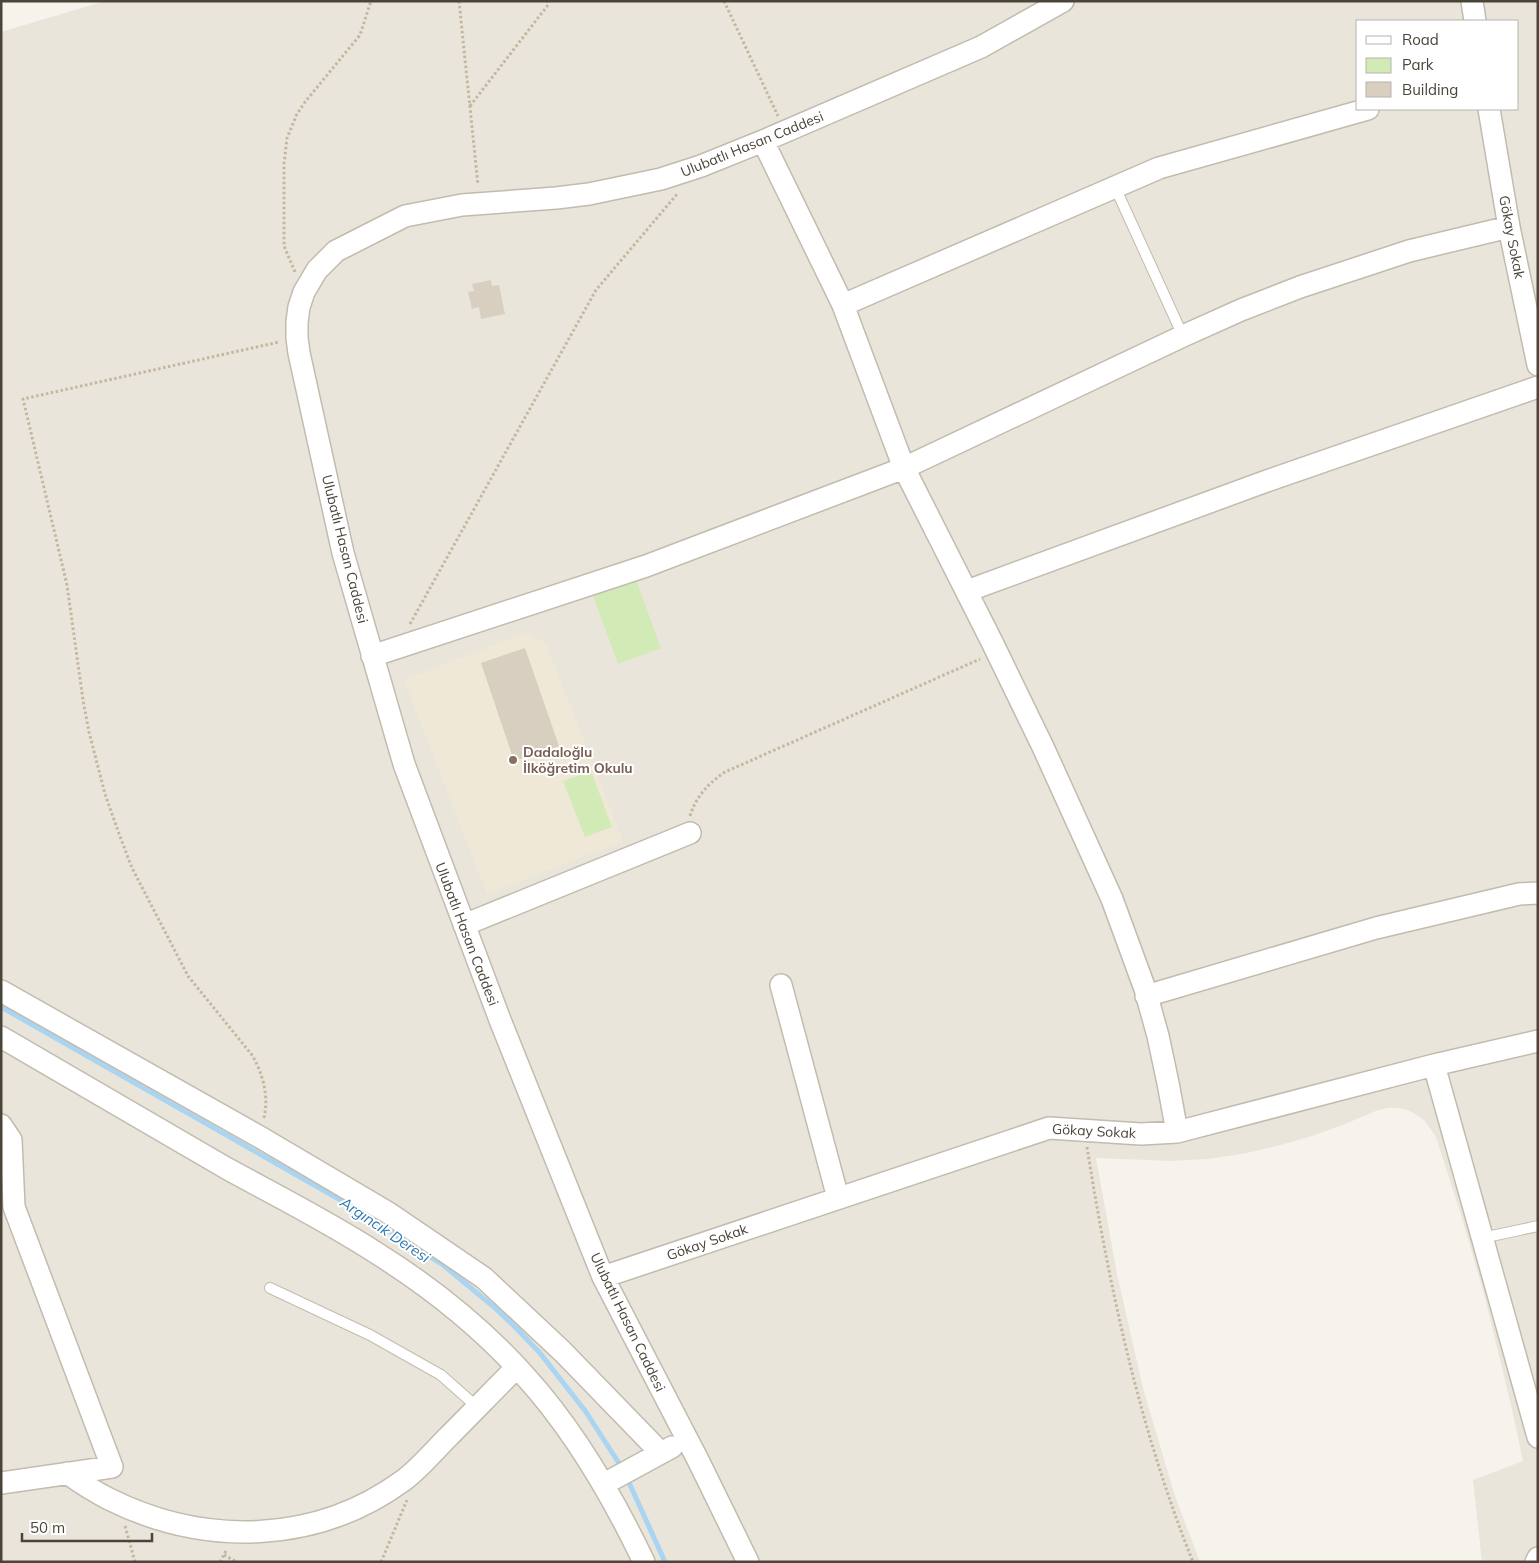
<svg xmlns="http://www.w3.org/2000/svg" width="1539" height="1563" font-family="Mulish,sans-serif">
<rect width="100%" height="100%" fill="#f6f3ec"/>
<path fill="#eae5da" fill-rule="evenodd" d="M 105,1 L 1538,1 L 1538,1562 L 1482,1562 L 1473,1480 L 1523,1461 L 1511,1405 L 1484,1294 L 1461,1215 L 1436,1137 L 1425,1121 L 1417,1115 L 1408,1110 L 1398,1108 L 1388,1108 L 1378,1110 L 1345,1124 L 1312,1136 L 1277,1146 L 1242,1154 L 1207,1159 L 1171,1161 L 1096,1158 L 1117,1274 L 1144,1392 L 1175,1496 L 1200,1562 L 1,1562 L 1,32 ZM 1358,21 L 1518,21 L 1518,109 L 1358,109 Z"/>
<path fill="#efe8d6" d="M 527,632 L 546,644 L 623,841 L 487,894 L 404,680 Z"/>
<path fill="#d2eab5" d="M 636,580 L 661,648 L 618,664 L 593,595 Z
M 591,771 L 612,827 L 585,837 L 563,781 Z"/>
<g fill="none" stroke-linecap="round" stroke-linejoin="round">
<path stroke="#a9d4f2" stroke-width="5" d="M 1,1007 L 337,1198 L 443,1265 L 494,1307 L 517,1329 L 540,1353 L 586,1412 L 622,1468
M 627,1478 L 665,1562"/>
</g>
<path fill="#d8cfc1" d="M 491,280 L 492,286 L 499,285 L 505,314 L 481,319 L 479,307 L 472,309 L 468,292 L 474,291 L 472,284 Z
M 525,648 L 559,746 L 514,761 L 481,663 Z"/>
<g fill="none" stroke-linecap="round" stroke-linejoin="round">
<g stroke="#c2bbae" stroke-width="12">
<path id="lane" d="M 1115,187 L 1183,336
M 1482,1238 L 1538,1226
M 270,1288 L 370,1335 L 441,1375 L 477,1407"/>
</g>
<g stroke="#c2bbae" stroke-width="24">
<path id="street" d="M 1472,1 L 1475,21
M 1489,109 L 1509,227 L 1538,365
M 763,141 L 843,305 L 904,468 L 991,640 L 1043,747 L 1112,899 L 1145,989 L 1158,1036 L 1168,1083 L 1177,1132
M 843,305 L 1159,168 L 1368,109
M 967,591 L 1264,482 L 1538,387
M 372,656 L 646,566 L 904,468 L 1183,336 L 1241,310 L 1300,287 L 1409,251 L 1509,227
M 464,925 L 690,833
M 781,985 L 838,1198
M 1,991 L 258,1136 L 387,1212 L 484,1278 L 563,1352 L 661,1453
M 1146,996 L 1376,928 L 1519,894 L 1538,893
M 1,1037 C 76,1081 151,1125 226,1168 C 277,1196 329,1222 378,1254 C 432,1288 483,1329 525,1376 C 575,1431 612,1495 644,1562
M 1434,1065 L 1538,1437
M 1,1125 L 11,1140 L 14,1207 L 112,1467 L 1,1483
M 603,1277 L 1049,1128 L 1141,1134 L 1177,1132 L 1434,1065 L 1538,1041
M 67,1473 C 81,1483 95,1492 109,1499 C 205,1547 317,1544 404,1480 C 420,1468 433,1452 448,1437 C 471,1414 494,1390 517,1367
M 604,1484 L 672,1447
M 748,1562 L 698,1460 L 603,1277 L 500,1020 L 404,764 L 343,553 L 299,353 L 297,338 L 297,322 L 299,307 L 304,292 L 317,270 L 336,251 L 405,216 L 462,205 L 556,198 L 589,194 L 661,179 L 701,166 L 763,141 L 981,47 L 1063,1
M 1536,1562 L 1538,1558"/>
</g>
<path stroke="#c4b79f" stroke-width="3" stroke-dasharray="2.5 2.5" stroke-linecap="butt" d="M 459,1 L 478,185
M 724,1 L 778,116
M 470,106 L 548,5 L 547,1
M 295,272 L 284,246 L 284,164 L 287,138 L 297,114 L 305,102 L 360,35 L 371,1
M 410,624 L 596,290 L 678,193
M 690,816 C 696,796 709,783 725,772 L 980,659
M 264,1118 C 269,1096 263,1074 252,1055 L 188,976 L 132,868 L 118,831 L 105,794 L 89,732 L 83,700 L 67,585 L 23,399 L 279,342
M 1087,1147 C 1109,1287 1140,1430 1193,1562
M 125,1526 L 135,1562
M 224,1555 L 237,1562
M 220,1562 L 227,1549
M 381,1562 L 407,1500"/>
<use href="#lane" stroke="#fff" stroke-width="10"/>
<use href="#street" stroke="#fff" stroke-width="21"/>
</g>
<circle fill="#8d6e63" stroke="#fff" stroke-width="2" cx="513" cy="760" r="5"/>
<g text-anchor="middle" stroke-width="4" stroke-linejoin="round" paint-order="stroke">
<g font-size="14" fill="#4b4439" stroke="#fff">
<text transform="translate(752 144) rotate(-22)" y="5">Ulubatlı Hasan Caddesi</text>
<text transform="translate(1512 237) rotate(79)" y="5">Gökay Sokak</text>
<text transform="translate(345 549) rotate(76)" y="5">Ulubatlı Hasan Caddesi</text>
<text transform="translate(467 934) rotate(69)" y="5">Ulubatlı Hasan Caddesi</text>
<text transform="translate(1094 1131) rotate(3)" y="5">Gökay Sokak</text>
<text transform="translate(707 1242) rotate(-19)" y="5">Gökay Sokak</text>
<text transform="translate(628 1322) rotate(64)" y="5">Ulubatlı Hasan Caddesi</text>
</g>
<g font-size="14" font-weight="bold" fill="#785e54" stroke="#fff" text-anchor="start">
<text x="523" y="757">Dadaloğlu<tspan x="523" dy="16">İlköğretim Okulu</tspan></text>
</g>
<g font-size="15" font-style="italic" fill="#2e7ab2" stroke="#fff">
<text transform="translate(385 1230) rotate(34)" y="5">Argıncık Deresi</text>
</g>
</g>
<rect width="1539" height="1563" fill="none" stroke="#4b4439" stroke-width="5"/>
<rect x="1356" y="20" width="162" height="90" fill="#ffffff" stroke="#b7b4b0"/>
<rect x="1366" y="36" width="25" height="8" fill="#ffffff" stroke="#b7b4b0"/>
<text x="1402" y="45" font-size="15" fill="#4b4439">Road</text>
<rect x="1366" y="58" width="25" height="15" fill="#d2eab5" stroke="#b7b4b0"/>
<text x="1402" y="70" font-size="15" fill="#4b4439">Park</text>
<rect x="1366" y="82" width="25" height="15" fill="#d8cfc1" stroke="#b7b4b0"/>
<text x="1402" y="95" font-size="15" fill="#4b4439">Building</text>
<path d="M22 1533v8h130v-8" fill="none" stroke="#4b4439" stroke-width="2.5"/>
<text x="30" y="1533" font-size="15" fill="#4b4439" stroke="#ffffff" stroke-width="4" paint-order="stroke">50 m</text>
</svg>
